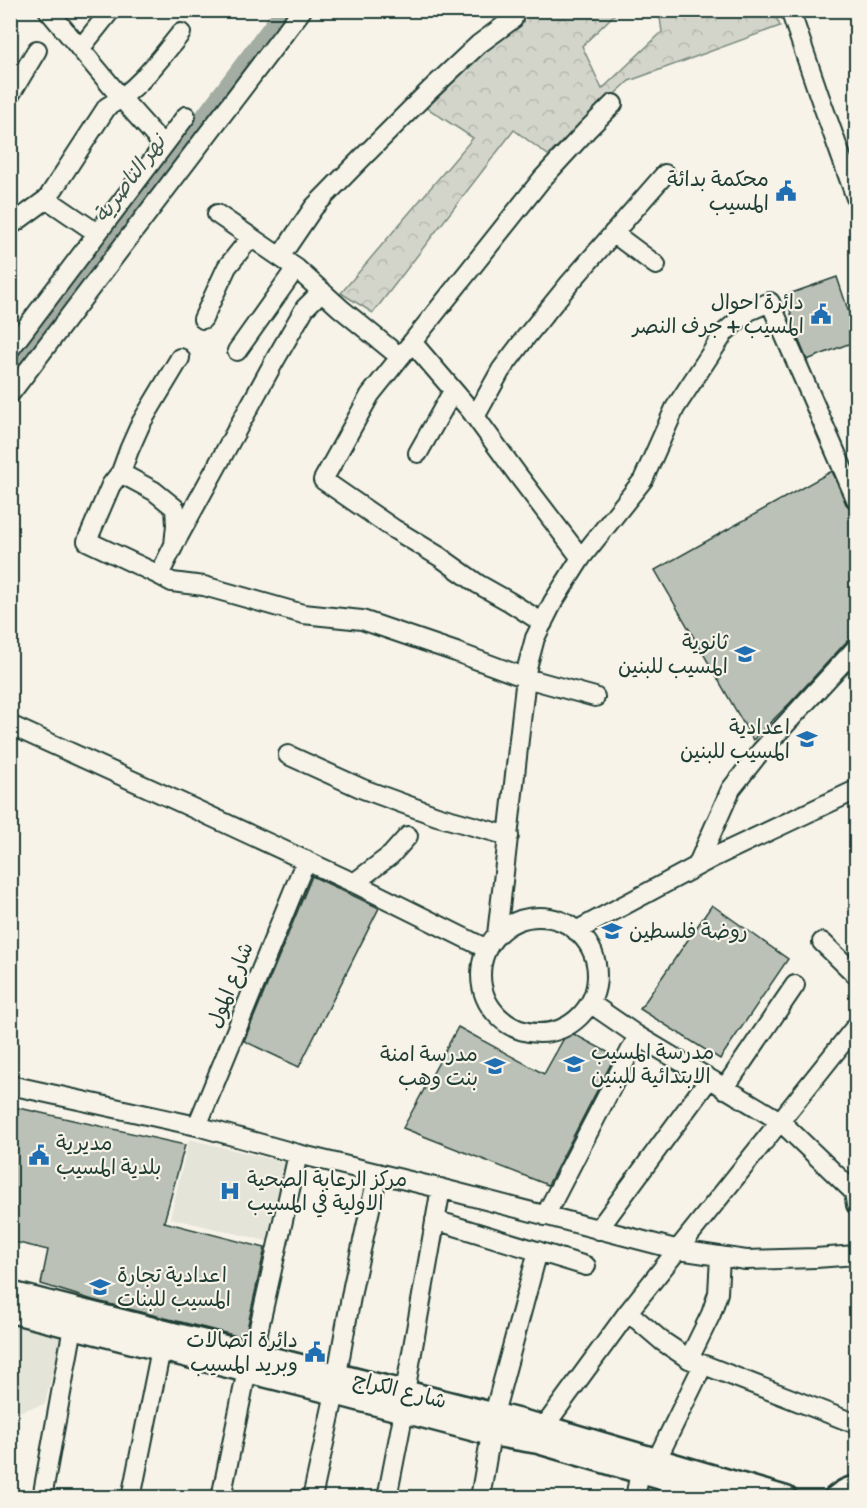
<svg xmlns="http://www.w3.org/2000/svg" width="867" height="1508" font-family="Pangolin,'Playpen Sans Arabic',sans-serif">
<defs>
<pattern id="forest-crowns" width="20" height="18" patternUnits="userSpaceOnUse" patternTransform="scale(1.5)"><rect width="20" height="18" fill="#d3d5ca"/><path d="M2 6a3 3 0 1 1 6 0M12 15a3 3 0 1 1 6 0" fill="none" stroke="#b5b8ae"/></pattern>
</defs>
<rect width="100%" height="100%" fill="#f7f3e8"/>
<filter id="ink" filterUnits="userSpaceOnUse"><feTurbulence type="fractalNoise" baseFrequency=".0167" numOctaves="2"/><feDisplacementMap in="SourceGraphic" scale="12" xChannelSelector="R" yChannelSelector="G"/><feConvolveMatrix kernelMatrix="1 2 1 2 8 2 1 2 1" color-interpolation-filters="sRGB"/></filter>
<g filter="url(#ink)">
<path fill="#e5e4d9" d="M 189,1139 L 290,1164 L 271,1242 L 170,1218 Z
M 11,1323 L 62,1333 L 45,1404 L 11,1414 Z"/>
<path fill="url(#forest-crowns)" stroke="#79897f" stroke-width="1.5" d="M 527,11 L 618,11 L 582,46 L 602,89 L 662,32 L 659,11 L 774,11 L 780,26 L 629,81 L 548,155 L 514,130 L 373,313 L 341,293 L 473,138 L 427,108 Z"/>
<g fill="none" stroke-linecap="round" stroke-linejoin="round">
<path stroke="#a4ada3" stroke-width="14" d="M 10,371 L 282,10"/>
</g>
<path fill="#bbc1b6" stroke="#1f3d34" stroke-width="1.5" d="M 837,277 L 856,334 L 856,341 L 807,360 L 797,336 L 786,295 Z
M 832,471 L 846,504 L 851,509 L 856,521 L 856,636 L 848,640 L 790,703 L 753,740 L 655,570 Z
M 312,876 L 379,908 L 299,1067 L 244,1041 Z
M 712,905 L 788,959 L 720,1059 L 640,1009 Z
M 458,1027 L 544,1074 L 568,1031 L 615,1056 L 548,1185 L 403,1128 Z
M 10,1106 L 185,1145 L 164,1222 L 265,1248 L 245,1338 L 93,1300 L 41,1284 L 48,1250 L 10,1241 Z"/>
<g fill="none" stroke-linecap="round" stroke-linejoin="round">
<g stroke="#1f3d34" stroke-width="22">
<path id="minor" d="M 48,10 L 122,99 L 163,145
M 790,10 L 819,95 L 856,198
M 80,49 L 111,10
M 10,95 L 37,50
M 47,199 L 97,233
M 217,214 L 296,268 L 340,308 L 400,357
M 10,226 L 47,199 L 107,107 C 138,90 159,60 181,33
M 613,233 L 656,265
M 280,257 L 314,207 L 361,159 L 430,90 L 479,44 L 513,19
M 203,319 L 227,267 L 251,237
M 412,342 L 471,411 L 517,474 L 581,558
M 10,349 L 186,116
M 237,351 L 296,268
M 180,358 L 141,423 L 129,450 L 121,472 L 126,476 L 154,491 L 175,508 L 176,525 L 174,545 L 159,575 L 172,582 L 204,586 L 303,614 L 362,620 L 456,652 L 526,678 L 595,697
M 10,394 L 302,10
M 475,417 L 501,370 L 526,337 L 569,284 L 665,174
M 418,453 L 453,391
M 121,472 L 111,485 L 87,541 L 159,575
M 176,541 L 275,360 L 305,308 L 322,291
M 543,623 L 510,602 L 478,584 L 440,557 L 394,529 L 323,480 L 370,395 L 542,179 L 587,130 L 613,104
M 10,725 L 184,804 L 354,883 L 487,949
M 288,755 L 363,789 L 437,816 L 509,836
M 697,866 L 731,789 L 761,751 L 856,648
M 354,883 L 391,855 L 408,836
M481 975a58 58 0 1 1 116 0a58 58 0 1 1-116 0Z
M 576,931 L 712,858 L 856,790
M 497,935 L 527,668 L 535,638 L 553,602 L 581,558 L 643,480 L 675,408 L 725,332 L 749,311 L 770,302 L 856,499
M 822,942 L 856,975
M 590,1003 L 638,1036 L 780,1121 L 854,1192 L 856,1205
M 10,1085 L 197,1126 L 298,1154 L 447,1190 L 679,1250 L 746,1260 L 816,1258 L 856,1255
M 724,1089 L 795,985
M 197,1126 L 306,860
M 545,1216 L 638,1036
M 435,1220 L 586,1266
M 598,1230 L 709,1079
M 628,1312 L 662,1341 L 689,1359 L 856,1424
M 253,1354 L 298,1154
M 689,1359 L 711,1314 L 718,1293 L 720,1257
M 337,1374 L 353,1286 L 378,1173
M 405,1392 L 441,1188
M 494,1414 L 538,1251
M 539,1438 L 544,1427 L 628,1312 L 856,1026
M 657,1459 L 703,1365
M 42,1498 L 73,1327
M 131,1498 L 161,1349
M 221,1498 L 247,1370
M 312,1498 L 335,1393
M 387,1498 L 404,1411
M 480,1498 L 491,1434
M 635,1498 L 640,1472"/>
</g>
<g stroke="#1f3d34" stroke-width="27">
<path id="major" d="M 10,1293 L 544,1427 L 786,1498
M 10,1311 L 335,1393 L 491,1434 L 538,1442 L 730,1498
M 835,1498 C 842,1492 848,1488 856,1488"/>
</g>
<use href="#minor" stroke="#f7f3e8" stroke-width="18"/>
<use href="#major" stroke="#f7f3e8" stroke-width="22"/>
</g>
</g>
<defs>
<g id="civic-bare" transform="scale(1.62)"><path d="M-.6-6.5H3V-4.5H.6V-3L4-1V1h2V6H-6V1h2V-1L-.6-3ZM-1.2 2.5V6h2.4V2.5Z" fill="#1f6fb2" stroke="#f7f3e8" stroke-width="2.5" paint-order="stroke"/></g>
<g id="school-bare" transform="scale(1.62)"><path d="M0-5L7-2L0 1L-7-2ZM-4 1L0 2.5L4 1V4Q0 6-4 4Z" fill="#1f6fb2" stroke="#f7f3e8" stroke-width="2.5" paint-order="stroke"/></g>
<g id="hospital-bare" transform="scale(1.62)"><path d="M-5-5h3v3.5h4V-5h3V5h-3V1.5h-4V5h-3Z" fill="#1f6fb2" stroke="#f7f3e8" stroke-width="2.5" paint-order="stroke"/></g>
</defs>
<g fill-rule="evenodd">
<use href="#civic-bare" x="786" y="191"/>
<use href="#civic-bare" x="821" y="314"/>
<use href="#school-bare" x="745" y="654"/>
<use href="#school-bare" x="807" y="739"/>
<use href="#school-bare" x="612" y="931"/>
<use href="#school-bare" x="574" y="1064"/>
<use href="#school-bare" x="495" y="1066"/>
<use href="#civic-bare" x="39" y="1155"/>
<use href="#hospital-bare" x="230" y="1191"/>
<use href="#school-bare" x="100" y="1287"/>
<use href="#civic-bare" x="315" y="1352"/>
</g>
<g text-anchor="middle" stroke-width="4.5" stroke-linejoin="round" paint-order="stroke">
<g font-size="21" fill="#1f3d34" stroke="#f7f3e8" text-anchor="end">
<text x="769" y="186">محكمة بدائة<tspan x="769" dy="24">المسيب</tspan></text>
<text x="804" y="309">دائرة احوال<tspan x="804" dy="24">المسيب + جرف النصر</tspan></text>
<text x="728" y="649">ثانوية<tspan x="728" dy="24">المسيب للبنين</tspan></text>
<text x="790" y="734">اعدادية<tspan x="790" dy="24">المسيب للبنين</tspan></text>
<text x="629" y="938" text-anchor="start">روضة فلسطين</text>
<text x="591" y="1059" text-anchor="start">مدرسة المسيب<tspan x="591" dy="24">الابتدائية للبنين</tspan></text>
<text x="478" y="1061">مدرسة امنة<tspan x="478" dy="24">بنت وهب</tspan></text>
<text x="56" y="1150" text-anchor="start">مديرية<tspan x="56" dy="24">بلدية المسيب</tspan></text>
<text x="247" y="1186" text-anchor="start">مركز الرعاية الصحية<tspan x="247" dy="24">الاولية في المسيب</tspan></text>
<text x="117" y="1282" text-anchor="start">اعدادية تجارة<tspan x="117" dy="24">المسيب للبنات</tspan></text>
<text x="298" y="1347">دائرة اتصالات<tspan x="298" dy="24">وبريد المسيب</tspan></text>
</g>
<g font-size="21" fill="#1f3d34" stroke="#f7f3e8">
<text transform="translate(230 985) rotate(-68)" y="7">شارع المول</text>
<text transform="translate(400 1390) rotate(14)" y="7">شارع الكراج</text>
</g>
<g font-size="22" font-style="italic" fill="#405950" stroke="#f7f3e8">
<text transform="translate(129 178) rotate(-53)" y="8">نهر الناصرية</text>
</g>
</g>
<rect width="867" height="1508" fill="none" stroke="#f7f3e8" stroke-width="36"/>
<rect x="18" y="18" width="831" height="1472" fill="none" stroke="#1f3d34" stroke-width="2" filter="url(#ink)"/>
</svg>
